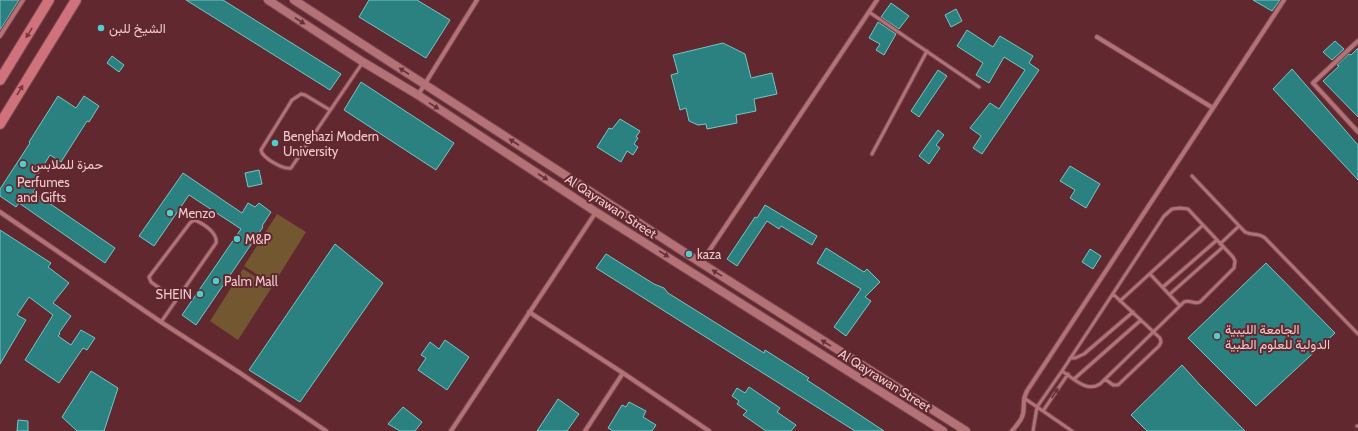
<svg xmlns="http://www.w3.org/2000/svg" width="1358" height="431" font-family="Cabin,Vazirmatn,sans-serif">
<rect width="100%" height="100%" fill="#61282f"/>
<path fill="#725731" d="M 277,214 L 306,232 L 273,285 L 244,266 Z
M 243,269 L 272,287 L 238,340 L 210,321 Z"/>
<path fill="#2a8180" stroke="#72c8c7" d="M 0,0 L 19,0 L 0,30 Z
M 186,0 L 223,0 L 341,74 L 330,90 Z
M 369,0 L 417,0 L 450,20 L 426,58 L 359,17 Z
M 1253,0 L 1280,0 L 1272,11 Z
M 891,3 L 909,16 L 899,29 L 881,17 Z
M 956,9 L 962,21 L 951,27 L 945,15 Z
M 878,22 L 896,34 L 884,55 L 876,50 L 880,44 L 869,38 Z
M 967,30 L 993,47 L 1000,36 L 1033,56 L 1029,63 L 1039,70 L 982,154 L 973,148 L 981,136 L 970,128 L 990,103 L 999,109 L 1025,70 L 1004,57 L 989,83 L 976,75 L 983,63 L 957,46 Z
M 1335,41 L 1344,49 L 1332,60 L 1323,52 Z
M 723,43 L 745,54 L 751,78 L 772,73 L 777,94 L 754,99 L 756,111 L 736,115 L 737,123 L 707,129 L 706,124 L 698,125 L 689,121 L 686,108 L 680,110 L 671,75 L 678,73 L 673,55 Z
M 1358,48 L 1358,117 L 1323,81 L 1339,66 L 1337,65 L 1349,54 L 1351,55 Z
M 112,56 L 124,65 L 119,72 L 107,63 Z
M 1292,69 L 1358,145 L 1358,180 L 1273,89 Z
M 938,70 L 947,76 L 919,117 L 911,111 Z
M 361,82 L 454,143 L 436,170 L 344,110 Z
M 58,96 L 76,108 L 84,96 L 99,106 L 89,122 L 87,121 L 61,162 L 50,155 L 37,176 L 41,179 L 33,192 L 115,248 L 105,263 L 19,203 L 16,207 L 0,196 L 0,189 L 30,143 L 29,142 Z
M 620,119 L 640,131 L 636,137 L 638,138 L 634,144 L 638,147 L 633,155 L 627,151 L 621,162 L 597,147 L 609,128 L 612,129 Z
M 938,130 L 944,135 L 936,145 L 940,148 L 929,164 L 919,156 Z
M 1070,166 L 1100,184 L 1086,208 L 1070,198 L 1075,190 L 1060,181 Z
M 259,170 L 262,184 L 248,187 L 245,173 Z
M 183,173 L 242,213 L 248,203 L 255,207 L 259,203 L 271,212 L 262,226 L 263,227 L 196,325 L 182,315 L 241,229 L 189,195 L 154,246 L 139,236 Z
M 765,205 L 817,236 L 812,245 L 781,226 L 779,229 L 767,221 L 737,266 L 727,259 L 755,217 L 757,218 Z
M 0,230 L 51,263 L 48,267 L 69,283 L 53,303 L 71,316 L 59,333 L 60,334 L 58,336 L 71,345 L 81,330 L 95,338 L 87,350 L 83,348 L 59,383 L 25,360 L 53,315 L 29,297 L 17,315 L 26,320 L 0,364 Z
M 335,244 L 383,283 L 300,402 L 249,370 Z
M 826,248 L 864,272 L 867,269 L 880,282 L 865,297 L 871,301 L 846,336 L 834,327 L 861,289 L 817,263 Z
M 1090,249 L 1101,256 L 1093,269 L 1082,262 Z
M 606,254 L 654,284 L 664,288 L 668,293 L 764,353 L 765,350 L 809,378 L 807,380 L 884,431 L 855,431 L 596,268 Z
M 1266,263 L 1335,333 L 1256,406 L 1188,338 Z
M 445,340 L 469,357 L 447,390 L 418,370 L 426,358 L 421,355 L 430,342 L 439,349 Z
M 1182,365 L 1200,385 L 1245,431 L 1147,431 L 1131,415 Z
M 91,371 L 118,388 L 104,431 L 77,431 L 62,417 Z
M 749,387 L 780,408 L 777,412 L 796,425 L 791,431 L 766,431 L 743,415 L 747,411 L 737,404 L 739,401 L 732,396 L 737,388 L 745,393 Z
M 558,399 L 579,414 L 567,431 L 537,431 Z
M 629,402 L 646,411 L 643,417 L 656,425 L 652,431 L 613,431 L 608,428 L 622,405 L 626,407 Z
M 403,407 L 422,422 L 415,431 L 400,431 L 388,424 Z
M 18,420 L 28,421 L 28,431 L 17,431 Z"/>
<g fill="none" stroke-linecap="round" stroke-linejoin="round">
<g stroke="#76454d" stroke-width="5">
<path id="lane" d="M 869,12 L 979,87
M 330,110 L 305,95 L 301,94 L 292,100 L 261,150 C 262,158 284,170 291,168 L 363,62
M 872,154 L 927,51
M 1192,176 L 1245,232 C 1252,236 1258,232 1265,238 L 1358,334
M 1180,208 L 1188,209 L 1233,257 L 1235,261 L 1234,268 L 1200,302 C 1194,305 1190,299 1184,302 L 1100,384 C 1087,393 1073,378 1062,371 L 1164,216 L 1172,209 Z
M 1220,244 L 1239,226
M 1150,274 L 1180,306
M 1163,287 L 1217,240
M 1170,294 L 1223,247
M 1120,301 L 1203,225
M 161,322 L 216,243 C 218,233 203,223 194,220 L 190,223 L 149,277 L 151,282 L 176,300
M 1070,358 L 1075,358 L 1084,354 L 1133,312
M 1074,379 L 1141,320
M 1105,379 L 1113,385 L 1118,385 L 1159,346 L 1161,342 L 1160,338 L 1113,294
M 1024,398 L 1072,431
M 1043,411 L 1068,374
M 1357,426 L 1358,426
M 1033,431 L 1037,407 L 1062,371"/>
</g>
<g stroke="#76454d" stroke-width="6">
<path id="street" d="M 0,36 L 23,0
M 1097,37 L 1213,108
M 1358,41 L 1313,83 L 1358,132
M 418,95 L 477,0
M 0,212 L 161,322 L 240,373 L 326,431
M 701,263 L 877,0
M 529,312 L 623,373 L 709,431
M 451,431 L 596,212
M 585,431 L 623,373
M 1012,431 C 1015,427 1020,422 1022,417 C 1026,408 1021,402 1027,391 L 1284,0"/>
</g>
<g stroke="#76454d" stroke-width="10">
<path id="secondary" d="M 268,0 L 363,62 L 418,95 L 596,212 L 943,431
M 294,0 L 701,263 L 966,431"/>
</g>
<g stroke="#76454d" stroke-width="12">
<path id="primary" d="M 0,80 L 49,0
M 0,124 L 76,0"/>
</g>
<use href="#lane" stroke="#b47277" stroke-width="3"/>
<use href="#street" stroke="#b47277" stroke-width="4"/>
<use href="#secondary" stroke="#b47277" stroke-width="8"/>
<use href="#primary" stroke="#d0727b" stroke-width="10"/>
</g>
<defs><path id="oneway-solid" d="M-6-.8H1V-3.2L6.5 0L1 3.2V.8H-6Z"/></defs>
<g fill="#692f36">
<use href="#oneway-solid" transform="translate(300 21) rotate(33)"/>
<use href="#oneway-solid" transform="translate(404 71) rotate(-147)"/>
<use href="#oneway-solid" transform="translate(434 106) rotate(33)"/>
<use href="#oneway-solid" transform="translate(514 142) rotate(-147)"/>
<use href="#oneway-solid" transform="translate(543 177) rotate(33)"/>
<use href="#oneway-solid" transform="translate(664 254) rotate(32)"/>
<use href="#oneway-solid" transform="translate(717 273) rotate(-148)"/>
<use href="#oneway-solid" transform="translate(826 343) rotate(-148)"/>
<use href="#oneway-solid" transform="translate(1055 393) rotate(-56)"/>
</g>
<g fill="#77373e">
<use href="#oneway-solid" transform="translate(29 33) rotate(122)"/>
<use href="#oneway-solid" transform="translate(20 90) rotate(-59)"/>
</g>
<g fill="#52cdcc" stroke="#61282f" stroke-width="1.5">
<circle cx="101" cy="28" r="4"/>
<circle cx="275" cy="143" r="4"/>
<circle cx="23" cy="164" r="4"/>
<circle cx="9" cy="189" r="4"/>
<circle cx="170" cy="213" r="4"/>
<circle cx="237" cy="239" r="4"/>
<circle cx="689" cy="254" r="4"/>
<circle cx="216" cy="281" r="4"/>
<circle cx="200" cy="294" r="4"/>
<circle cx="1217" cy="336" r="4"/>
</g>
<g text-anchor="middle" stroke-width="4" stroke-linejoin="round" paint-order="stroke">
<g font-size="13" fill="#eec9cb" stroke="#61282f" text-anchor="start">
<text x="109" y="33">الشيخ للبن</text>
<text x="283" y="141">Benghazi Modern<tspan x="283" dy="15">University</tspan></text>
<text x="31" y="169">حمزة للملابس</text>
<text x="17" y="187">Perfumes<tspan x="17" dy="15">and Gifts</tspan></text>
<text x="178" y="218">Menzo</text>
<text x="245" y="244">M&amp;P</text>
<text x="697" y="259">kaza</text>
<text x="224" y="286">Palm Mall</text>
<text x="192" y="299" text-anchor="end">SHEIN</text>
<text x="1225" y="334">الجامعة الليبية<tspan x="1225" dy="15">الدولية للعلوم الطبية</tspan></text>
</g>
<g font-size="13" fill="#eec9cb" stroke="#61282f">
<text transform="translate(611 206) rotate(33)" y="5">Al Qayrawan Street</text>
<text transform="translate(885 380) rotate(32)" y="5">Al Qayrawan Street</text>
</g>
</g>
</svg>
